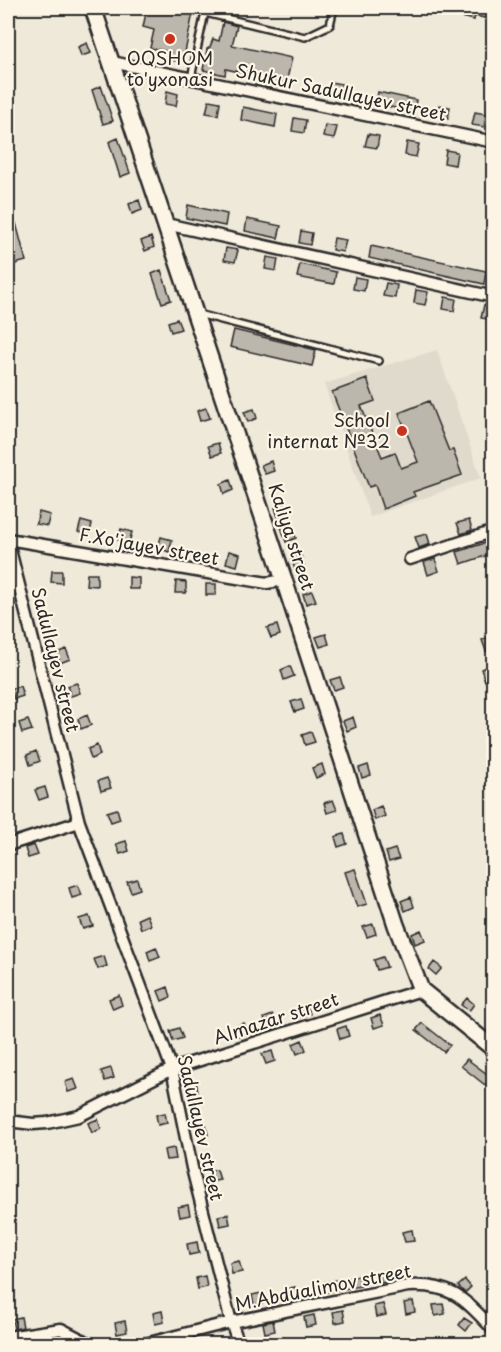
<svg xmlns="http://www.w3.org/2000/svg" width="501" height="1352" font-family="'Playpen Sans',sans-serif">
<rect width="100%" height="100%" fill="#efe9da"/>
<filter id="ink" filterUnits="userSpaceOnUse"><feTurbulence type="fractalNoise" baseFrequency=".0167" numOctaves="2"/><feDisplacementMap in="SourceGraphic" scale="12" xChannelSelector="R" yChannelSelector="G"/><feConvolveMatrix kernelMatrix="1 2 1 2 8 2 1 2 1" color-interpolation-filters="sRGB"/></filter>
<g filter="url(#ink)">
<path fill="#e0dacc" d="M 437,350 L 481,478 L 370,517 L 324,384 Z"/>
<path fill="#bcb7ac" stroke="#2b2b2b" stroke-width="1.5" d="M 147,8 L 194,8 L 183,62 L 170,60 L 171,52 L 150,48 L 154,30 L 143,27 Z
M 454,8 L 494,8 L 494,20 L 475,16 L 474,20 L 461,17 L 461,13 L 454,12 Z
M 223,22 L 237,26 L 232,45 L 292,58 L 286,83 L 226,69 L 225,75 L 203,70 L 207,49 L 210,47 L 213,39 L 219,41 Z
M 87,43 L 91,53 L 81,56 L 78,47 Z
M 330,82 L 342,84 L 339,96 L 328,94 Z
M 101,86 L 113,121 L 103,124 L 92,90 Z
M 167,91 L 178,94 L 176,106 L 165,104 Z
M 378,92 L 416,100 L 414,112 L 376,104 Z
M 209,100 L 220,102 L 218,115 L 206,113 Z
M 439,105 L 450,107 L 448,119 L 437,117 Z
M 243,107 L 277,114 L 275,127 L 241,120 Z
M 475,112 L 486,114 L 484,127 L 472,125 Z
M 294,118 L 306,120 L 304,133 L 292,131 Z
M 325,125 L 337,127 L 334,139 L 323,137 Z
M 368,134 L 379,136 L 377,148 L 365,146 Z
M 118,138 L 130,173 L 120,177 L 109,142 Z
M 407,142 L 419,144 L 416,157 L 405,155 Z
M 446,150 L 457,152 L 455,165 L 444,163 Z
M 139,200 L 142,210 L 132,214 L 129,204 Z
M 188,205 L 227,214 L 225,226 L 186,218 Z
M 247,219 L 281,226 L 278,238 L 245,231 Z
M 16,223 L 26,261 L 8,266 L 8,225 Z
M 301,231 L 312,233 L 310,245 L 299,243 Z
M 151,237 L 154,247 L 145,251 L 141,241 Z
M 334,238 L 346,240 L 343,252 L 332,250 Z
M 371,246 L 486,271 L 484,284 L 369,258 Z
M 226,248 L 238,250 L 235,262 L 224,260 Z
M 267,257 L 278,259 L 276,271 L 265,269 Z
M 300,264 L 336,272 L 334,284 L 297,277 Z
M 161,270 L 171,300 L 162,303 L 152,274 Z
M 355,277 L 366,279 L 364,291 L 353,289 Z
M 386,283 L 397,285 L 395,298 L 383,296 Z
M 416,290 L 428,292 L 425,305 L 414,303 Z
M 445,297 L 456,299 L 454,311 L 443,309 Z
M 484,305 L 494,307 L 493,320 L 481,318 Z
M 177,319 L 181,329 L 171,332 L 168,322 Z
M 234,330 L 316,350 L 312,366 L 230,347 Z
M 367,379 L 375,401 L 361,406 L 382,457 L 395,452 L 401,468 L 418,462 L 399,413 L 429,401 L 449,451 L 453,450 L 462,475 L 413,492 L 415,496 L 383,509 L 375,485 L 369,487 L 332,392 Z
M 206,408 L 210,418 L 200,421 L 197,411 Z
M 254,409 L 257,418 L 248,422 L 244,412 Z
M 218,443 L 221,453 L 212,456 L 208,446 Z
M 271,461 L 274,471 L 265,474 L 261,465 Z
M 230,480 L 233,490 L 224,494 L 221,484 Z
M 285,505 L 296,538 L 286,542 L 275,508 Z
M 39,512 L 50,515 L 47,526 L 36,524 Z
M 469,520 L 472,530 L 461,534 L 457,523 Z
M 81,521 L 92,524 L 89,535 L 78,532 Z
M 121,529 L 132,532 L 129,543 L 118,540 Z
M 427,534 L 430,544 L 419,548 L 415,537 Z
M 161,537 L 172,540 L 169,552 L 158,548 Z
M 494,540 L 494,553 L 461,564 L 457,552 Z
M 229,551 L 240,554 L 237,566 L 226,563 Z
M 301,556 L 304,566 L 295,569 L 291,559 Z
M 435,559 L 439,571 L 428,575 L 424,562 Z
M 52,571 L 62,571 L 62,583 L 51,582 Z
M 87,574 L 97,574 L 97,586 L 86,585 Z
M 129,577 L 139,578 L 139,589 L 129,589 Z
M 176,581 L 186,582 L 186,593 L 175,593 Z
M 206,584 L 216,584 L 216,595 L 206,595 Z
M 312,591 L 316,601 L 306,604 L 303,594 Z
M 277,625 L 280,635 L 271,638 L 267,628 Z
M 326,634 L 329,644 L 320,647 L 316,637 Z
M 494,636 L 494,649 L 486,651 L 482,640 Z
M 66,649 L 70,659 L 60,663 L 57,653 Z
M 494,665 L 494,678 L 485,681 L 481,669 Z
M 290,666 L 294,676 L 284,680 L 281,670 Z
M 340,677 L 343,687 L 334,690 L 330,680 Z
M 77,683 L 80,693 L 71,696 L 67,686 Z
M 20,686 L 23,696 L 14,699 L 11,689 Z
M 301,699 L 304,709 L 295,712 L 291,702 Z
M 87,715 L 91,725 L 81,729 L 78,719 Z
M 353,717 L 356,727 L 347,731 L 343,721 Z
M 28,720 L 32,730 L 22,733 L 19,723 Z
M 311,732 L 315,742 L 305,745 L 302,735 Z
M 97,745 L 100,755 L 91,759 L 88,749 Z
M 36,751 L 40,761 L 30,765 L 27,755 Z
M 322,764 L 325,774 L 316,778 L 312,768 Z
M 368,765 L 371,775 L 362,778 L 359,768 Z
M 107,778 L 111,788 L 101,791 L 98,781 Z
M 45,787 L 48,797 L 39,800 L 35,790 Z
M 333,800 L 337,810 L 327,813 L 324,803 Z
M 381,806 L 385,816 L 375,820 L 372,810 Z
M 117,809 L 120,819 L 111,822 L 107,812 Z
M 344,834 L 347,844 L 338,847 L 335,837 Z
M 126,841 L 129,851 L 120,854 L 116,844 Z
M 34,845 L 38,855 L 28,858 L 25,848 Z
M 395,849 L 399,859 L 389,862 L 386,852 Z
M 355,869 L 367,904 L 357,907 L 345,872 Z
M 137,879 L 140,889 L 131,892 L 127,882 Z
M 78,885 L 82,895 L 72,898 L 69,888 Z
M 411,897 L 414,907 L 405,911 L 401,901 Z
M 147,915 L 151,925 L 141,929 L 138,919 Z
M 89,916 L 93,926 L 83,929 L 79,919 Z
M 373,924 L 376,934 L 367,937 L 363,927 Z
M 421,930 L 425,940 L 415,944 L 412,934 Z
M 156,947 L 160,957 L 150,961 L 147,951 Z
M 104,956 L 107,966 L 98,969 L 94,959 Z
M 383,957 L 387,967 L 377,970 L 374,960 Z
M 434,962 L 442,968 L 436,975 L 429,969 Z
M 168,987 L 171,997 L 162,1001 L 158,991 Z
M 119,995 L 122,1005 L 113,1009 L 109,999 Z
M 467,998 L 474,1004 L 469,1011 L 461,1005 Z
M 307,1004 L 310,1014 L 301,1017 L 297,1008 Z
M 273,1015 L 276,1024 L 267,1028 L 264,1018 Z
M 380,1015 L 384,1025 L 374,1028 L 371,1018 Z
M 244,1023 L 248,1033 L 238,1036 L 235,1027 Z
M 422,1023 L 450,1045 L 444,1052 L 416,1030 Z
M 346,1026 L 349,1036 L 340,1039 L 337,1029 Z
M 179,1028 L 183,1038 L 173,1041 L 170,1031 Z
M 302,1040 L 306,1050 L 297,1054 L 293,1044 Z
M 272,1051 L 275,1061 L 266,1064 L 262,1054 Z
M 467,1059 L 491,1077 L 485,1085 L 461,1066 Z
M 111,1068 L 114,1078 L 105,1081 L 101,1071 Z
M 74,1079 L 78,1089 L 68,1092 L 65,1082 Z
M 196,1081 L 198,1092 L 189,1094 L 186,1083 Z
M 165,1113 L 167,1123 L 158,1125 L 156,1115 Z
M 98,1119 L 101,1129 L 92,1133 L 88,1123 Z
M 206,1124 L 208,1135 L 199,1136 L 197,1126 Z
M 174,1148 L 176,1159 L 166,1160 L 164,1150 Z
M 217,1170 L 220,1180 L 210,1182 L 208,1171 Z
M 188,1205 L 190,1215 L 180,1217 L 178,1207 Z
M 228,1214 L 230,1224 L 220,1226 L 218,1216 Z
M 412,1230 L 414,1241 L 405,1242 L 402,1232 Z
M 197,1242 L 199,1253 L 189,1255 L 187,1244 Z
M 239,1261 L 242,1272 L 232,1274 L 230,1263 Z
M 389,1270 L 390,1281 L 381,1283 L 379,1272 Z
M 205,1276 L 207,1287 L 198,1289 L 196,1278 Z
M 359,1276 L 361,1286 L 327,1292 L 325,1282 Z
M 465,1280 L 471,1287 L 465,1293 L 458,1286 Z
M 295,1287 L 297,1298 L 288,1299 L 285,1289 Z
M 262,1293 L 264,1303 L 254,1305 L 252,1295 Z
M 413,1301 L 415,1312 L 406,1314 L 404,1303 Z
M 383,1304 L 386,1315 L 376,1317 L 374,1306 Z
M 443,1304 L 445,1314 L 435,1316 L 433,1305 Z
M 343,1310 L 345,1321 L 335,1323 L 333,1312 Z
M 162,1311 L 164,1322 L 155,1324 L 153,1313 Z
M 314,1315 L 316,1325 L 306,1327 L 304,1317 Z
M 21,1317 L 23,1327 L 14,1329 L 12,1319 Z
M 464,1318 L 472,1323 L 466,1331 L 459,1325 Z
M 125,1321 L 127,1332 L 117,1334 L 115,1323 Z
M 273,1321 L 275,1331 L 265,1333 L 263,1323 Z"/>
<g fill="none" stroke-linecap="round" stroke-linejoin="round">
<g stroke="#2b2b2b" stroke-width="10">
<path id="service" d="M 205,13 L 305,37 L 330,25 L 334,8
M 191,78 L 206,8
M 198,314 L 379,361"/>
</g>
<g stroke="#2b2b2b" stroke-width="15">
<path id="minor" d="M 112,62 L 494,142
M 166,224 L 494,297
M 8,539 L 267,583 L 284,580
M 8,542 L 79,822 L 172,1069 L 192,1168 L 231,1322 L 239,1344
M 410,559 L 494,531
M 8,845 L 79,822
M 8,1121 L 33,1124 L 47,1123 L 79,1116 L 172,1069 L 421,990
M 8,1337 L 61,1329 L 90,1344
M 145,1344 L 231,1322 L 408,1286 C 452,1283 465,1300 494,1330"/>
</g>
<g stroke="#2b2b2b" stroke-width="20">
<path id="secondary" d="M 93,8 L 284,580 L 396,925 L 421,990 L 494,1049"/>
</g>
<use href="#service" stroke="#fcf5e5" stroke-width="5"/>
<use href="#minor" stroke="#fcf5e5" stroke-width="10"/>
<use href="#secondary" stroke="#fcf5e5" stroke-width="15"/>
</g>
</g>
<g fill="#c8321e" stroke="#fcf5e5" stroke-width="2">
<circle cx="170" cy="39" r="6"/>
<circle cx="402" cy="431" r="6"/>
</g>
<g text-anchor="middle" stroke-width="4.5" stroke-linejoin="round" paint-order="stroke">
<g font-size="18" fill="#2b2b2b" stroke="#fcf5e5">
<text x="170" y="65">OQSHOM<tspan x="170" dy="21">to'yxonasi</tspan></text>
<text x="390" y="427" text-anchor="end">School<tspan x="390" dy="21">internat №32</tspan></text>
</g>
<g font-size="18" fill="#2b2b2b" stroke="#fcf5e5">
<text transform="translate(341 93) rotate(12)" y="6">Shukur Sadullayev street</text>
<text transform="translate(291 537) rotate(72)" y="6">Kaliya street</text>
<text transform="translate(149 547) rotate(10)" y="6">F.Хo'jayev street</text>
<text transform="translate(55 660) rotate(76)" y="6">Sadullayev street</text>
<text transform="translate(276 1019) rotate(-18)" y="6">Almazar street</text>
<text transform="translate(200 1128) rotate(77)" y="6">Sadullayev street</text>
<text transform="translate(323 1288) rotate(-11)" y="6">M.Abdualimov street</text>
</g>
</g>
<rect width="501" height="1352" fill="none" stroke="#fcf5e5" stroke-width="30"/>
<rect x="15" y="15" width="471" height="1322" fill="none" stroke="#2b2b2b" stroke-width="2" filter="url(#ink)"/>
</svg>
